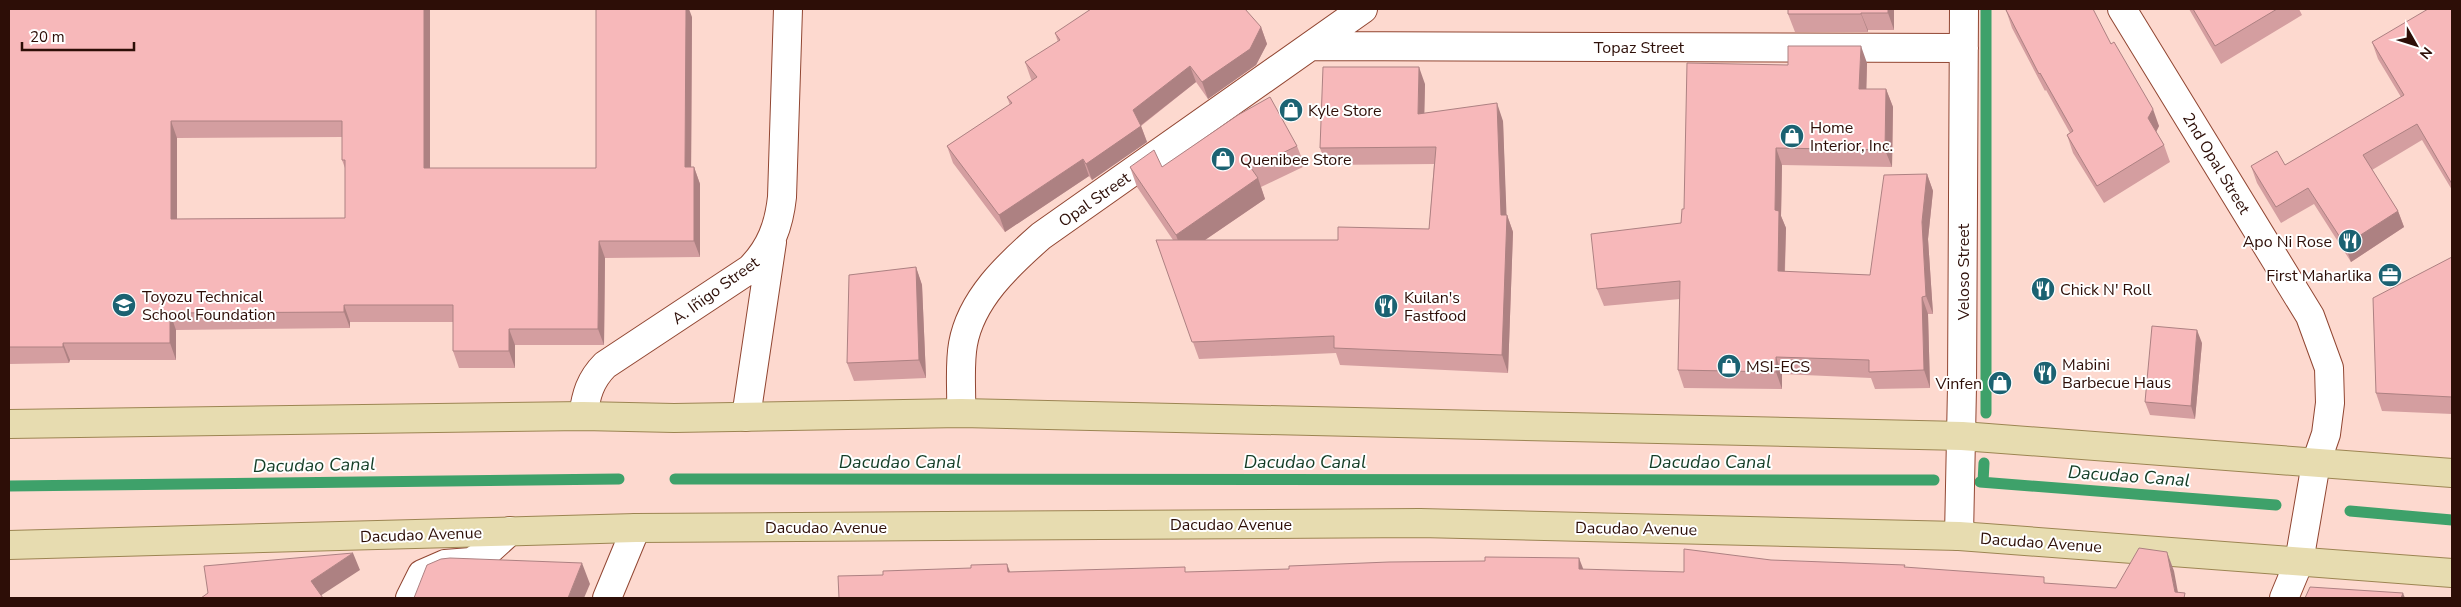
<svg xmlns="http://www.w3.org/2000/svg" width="2461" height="607" font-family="'Nunito Sans',sans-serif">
<rect width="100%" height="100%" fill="#fdd9cf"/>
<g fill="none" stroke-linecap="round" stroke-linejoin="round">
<path stroke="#3ea16a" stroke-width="11" d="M 1986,413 L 1986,9
M 675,479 L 1934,480
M 1980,482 L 2276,505
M 1983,482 L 1984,463
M 9,486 L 619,479
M 2350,511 L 2452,520"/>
<g stroke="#914632" stroke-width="30">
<path id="minor" d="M 2122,9 L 2310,316 L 2329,368 L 2330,403 L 2326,434 L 2316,463 L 2299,562 L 2284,598
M 1313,46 L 1964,48
M 961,413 C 962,391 959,366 963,344 C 971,299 1008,265 1041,236 L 1363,9
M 583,416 C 586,395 590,380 605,365 L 750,269 C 771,248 779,225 782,197 L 788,9
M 746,417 L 772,242
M 1959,536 L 1962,387 L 1964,9
M 410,598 L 422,574 L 445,564 L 471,562 L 486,553 L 510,531
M 607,598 L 636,528"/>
</g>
<g stroke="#9c8552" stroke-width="30">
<path id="major" d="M 9,424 L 583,416 L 674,418 L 961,413 L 1962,436 L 2452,473
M 9,545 L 636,528 L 1420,523 L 1959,536 L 2452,573"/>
</g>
<use href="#minor" stroke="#fff" stroke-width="28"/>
<use href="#major" stroke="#e7dcb0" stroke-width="28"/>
</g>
<path fill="#d49ea0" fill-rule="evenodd" d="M 9,9 L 430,9 L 430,168 L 596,168 L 692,17 L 691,167 L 694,167 L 700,184 L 700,257 L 605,258 L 604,345 L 515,345 L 515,368 L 459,368 L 453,351 L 453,322 L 350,322 L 350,328 L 176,330 L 176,360 L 70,360 L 69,363 L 9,364 ZM 342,137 L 342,160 L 345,168 L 345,218 L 177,219 L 177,138 Z
M 1894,9 L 1894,30 L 1868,30 L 1868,32 L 1795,32 L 1788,14 Z
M 2189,9 L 2299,9 L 2302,15 L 2221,64 Z
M 2452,9 L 2452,190 L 2422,140 L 2372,170 L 2398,211 L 2404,227 L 2351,262 L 2314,204 L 2281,223 L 2257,183 L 2251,166 L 2285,165 L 2401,97 L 2378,59 L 2372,42 Z
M 2006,10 L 2111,44 L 2159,126 L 2156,132 L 2164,145 L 2170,162 L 2104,203 L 2073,153 L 2067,135 L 2070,133 L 2046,90 L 2045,91 L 2012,28 Z
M 1261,27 L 1267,44 L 1256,65 L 1208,99 L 1196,82 L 1141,126 L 1147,142 L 1092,180 L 1089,176 L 1005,232 L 953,163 L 947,146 L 1010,105 L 1007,97 L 1032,81 L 1031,79 L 1025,62 L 1058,42 L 1055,33 Z
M 1867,63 L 1866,89 L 1886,89 L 1893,107 L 1892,167 L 1782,165 L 1781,216 L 1786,228 L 1785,272 L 1870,275 L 1927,174 L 1933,191 L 1928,239 L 1933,314 L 1928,314 L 1930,388 L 1875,389 L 1871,378 L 1782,374 L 1782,389 L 1684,388 L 1678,370 L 1680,299 L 1604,306 L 1597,289 L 1681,223 L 1684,209 L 1788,65 Z
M 1425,84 L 1424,113 L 1503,121 L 1506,215 L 1507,215 L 1513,232 L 1508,373 L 1340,365 L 1336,353 L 1199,359 L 1156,240 L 1173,240 L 1137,187 L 1130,167 L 1162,167 L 1297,146 L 1305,166 L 1261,187 L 1265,199 L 1205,240 L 1338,240 L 1429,229 L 1434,164 L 1326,165 L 1320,148 Z
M 2452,257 L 2452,414 L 2382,411 L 2376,393 Z
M 916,267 L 922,285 L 926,378 L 854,381 L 847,363 Z
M 2202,343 L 2195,419 L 2150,415 L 2145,402 Z"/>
<path fill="#ad8182" d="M 424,9 L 430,9 L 430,185 L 424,168 Z
M 686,9 L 689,9 L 692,17 L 691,184 L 685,167 Z
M 1888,9 L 1894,9 L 1894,30 L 1888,13 Z
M 1861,13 L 1868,30 L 1868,32 L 1861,14 Z
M 1261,27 L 1267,44 L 1256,65 L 1208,99 L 1202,82 Z
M 1861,46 L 1867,63 L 1866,106 L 1859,89 Z
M 1190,66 L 1196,82 L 1140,126 L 1141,126 L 1147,142 L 1092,180 L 1086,164 L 1133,110 Z
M 1419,67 L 1425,84 L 1424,131 L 1418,114 Z
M 1886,89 L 1893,107 L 1892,167 L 1885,150 Z
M 1497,103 L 1503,121 L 1507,227 L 1507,215 L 1513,232 L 1508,373 L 1502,355 L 1501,215 Z
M 2153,109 L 2159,126 L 2154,136 L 2148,118 Z
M 171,121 L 177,138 L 177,236 L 171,219 Z
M 1776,148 L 1782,165 L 1781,216 L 1786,228 L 1784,289 L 1778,271 L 1775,210 Z
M 1083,159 L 1089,176 L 1005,232 L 999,215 Z
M 694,167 L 700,184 L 700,257 L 694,241 Z
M 1927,174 L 1933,191 L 1928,239 L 1933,314 L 1926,296 L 1922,222 Z
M 1258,178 L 1265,199 L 1183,255 L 1176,235 Z
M 2398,211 L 2404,227 L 2351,262 L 2345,245 Z
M 599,241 L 605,258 L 604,345 L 598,329 Z
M 916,267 L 922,285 L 926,378 L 919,360 Z
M 1922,297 L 1928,314 L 1930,388 L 1924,370 Z
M 344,305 L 350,322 L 350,328 L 344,312 Z
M 170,313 L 176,330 L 176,360 L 170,343 Z
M 509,329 L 515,345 L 515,368 L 509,351 Z
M 2197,330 L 2202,343 L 2195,419 L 2191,406 Z
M 63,343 L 70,360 L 69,363 L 63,347 Z
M 1776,357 L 1782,374 L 1782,389 L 1776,372 Z
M 2167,552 L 2174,571 L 2179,598 L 2175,592 Z
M 353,553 L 360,570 L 317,598 L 311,581 Z
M 1579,558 L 1586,576 L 1579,569 Z
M 582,563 L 590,584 L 584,598 L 568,598 Z
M 1007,564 L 1014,582 L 1008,572 Z
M 2403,593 L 2405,598 L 2401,598 Z"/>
<path fill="#f7b8ba" stroke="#ad8182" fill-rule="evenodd" d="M 9,9 L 424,9 L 424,168 L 596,168 L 596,9 L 686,9 L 685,167 L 694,167 L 694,241 L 599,241 L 598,329 L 509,329 L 509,351 L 453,351 L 453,305 L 344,305 L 344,312 L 170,313 L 170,343 L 63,343 L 63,347 L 9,347 ZM 171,121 L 342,121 L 342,160 L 345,160 L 345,218 L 171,219 Z
M 1091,9 L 1245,9 L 1261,27 L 1250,49 L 1202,82 L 1190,66 L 1133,110 L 1141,126 L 1086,164 L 1083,159 L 999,215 L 947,146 L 1012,103 L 1007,97 L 1037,77 L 1025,62 L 1060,40 L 1055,33 Z
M 1788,9 L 1888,9 L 1888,13 L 1861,13 L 1861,14 L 1788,14 Z
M 2009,9 L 2093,9 L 2111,44 L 2114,42 L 2153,109 L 2148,118 L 2164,145 L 2097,186 L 2067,135 L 2073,131 L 2040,73 L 2039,74 L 2006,10 Z
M 2193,9 L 2277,9 L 2215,46 Z
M 2428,9 L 2452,9 L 2452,184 L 2417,124 L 2363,155 L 2398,211 L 2345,245 L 2308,188 L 2276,207 L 2251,166 L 2277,151 L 2285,165 L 2404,95 L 2372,42 Z
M 1788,46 L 1861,46 L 1859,89 L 1886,89 L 1885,150 L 1776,148 L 1775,210 L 1779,211 L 1778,271 L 1870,275 L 1884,175 L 1927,174 L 1922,222 L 1926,296 L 1922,297 L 1924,370 L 1869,372 L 1869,360 L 1776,357 L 1776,372 L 1678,370 L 1680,281 L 1597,289 L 1591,234 L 1681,223 L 1682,209 L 1684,209 L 1687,63 L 1788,65 Z
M 1323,67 L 1419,67 L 1418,114 L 1497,103 L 1501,215 L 1507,215 L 1502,355 L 1334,348 L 1334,336 L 1192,342 L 1156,240 L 1338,240 L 1338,227 L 1429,229 L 1436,147 L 1320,148 Z
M 1270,97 L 1297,146 L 1251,168 L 1258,178 L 1176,235 L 1130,167 L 1154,150 L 1162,167 L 1238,115 Z
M 2452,257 L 2452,397 L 2376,393 L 2373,298 Z
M 916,267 L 919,360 L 847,363 L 849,275 Z
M 2152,326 L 2197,330 L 2191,406 L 2145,402 Z
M 2139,548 L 2167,552 L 2175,592 L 2185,593 L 2184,598 L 839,598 L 838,576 L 883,575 L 883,571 L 971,568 L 971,565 L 1007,564 L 1008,572 L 1185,567 L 1185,572 L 1289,569 L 1289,566 L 1389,562 L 1485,561 L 1485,557 L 1579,558 L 1579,569 L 1684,572 L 1684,549 L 1771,560 L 1905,565 L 1904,567 L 2044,577 L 2044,583 L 2116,588 Z
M 353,553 L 311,581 L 323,598 L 201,598 L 208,593 L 204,566 Z
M 450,558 L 582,563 L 568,598 L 414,598 L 427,565 L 441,559 Z
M 2310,587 L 2403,593 L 2401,598 L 2305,598 Z"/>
<defs>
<g id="shop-disc" transform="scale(1.25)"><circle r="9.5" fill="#1b6272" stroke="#fff"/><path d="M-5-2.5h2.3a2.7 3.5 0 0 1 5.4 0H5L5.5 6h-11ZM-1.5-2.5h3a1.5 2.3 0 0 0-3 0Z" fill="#fff"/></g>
<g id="restaurant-disc" transform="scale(1.25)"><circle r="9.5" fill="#1b6272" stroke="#fff"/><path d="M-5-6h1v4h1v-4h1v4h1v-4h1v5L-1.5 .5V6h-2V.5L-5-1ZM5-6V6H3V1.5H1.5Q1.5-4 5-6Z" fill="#fff"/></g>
<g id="office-disc" transform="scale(1.25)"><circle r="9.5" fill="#1b6272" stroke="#fff"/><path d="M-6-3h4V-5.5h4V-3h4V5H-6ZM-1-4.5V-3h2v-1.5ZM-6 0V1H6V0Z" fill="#fff"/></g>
<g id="school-disc" transform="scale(1.25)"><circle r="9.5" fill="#1b6272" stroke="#fff"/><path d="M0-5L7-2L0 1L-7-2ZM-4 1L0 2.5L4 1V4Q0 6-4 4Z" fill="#fff"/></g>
</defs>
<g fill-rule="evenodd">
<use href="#shop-disc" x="1291" y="110"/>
<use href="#shop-disc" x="1792" y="136"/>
<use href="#shop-disc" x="1223" y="159"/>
<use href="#restaurant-disc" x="2350" y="241"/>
<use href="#office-disc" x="2390" y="275"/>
<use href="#restaurant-disc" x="2043" y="289"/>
<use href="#school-disc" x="124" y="305"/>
<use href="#restaurant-disc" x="1386" y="306"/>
<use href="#shop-disc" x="1729" y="366"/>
<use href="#restaurant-disc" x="2045" y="373"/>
<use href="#shop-disc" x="2000" y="383"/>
</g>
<g text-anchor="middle" stroke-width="4" stroke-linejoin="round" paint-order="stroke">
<g font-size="16" fill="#2d0e07" stroke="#fff">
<text x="1639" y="53">Topaz Street</text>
<text transform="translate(2217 163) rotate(59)" y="6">2nd Opal Street</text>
<text transform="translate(1094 199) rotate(-35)" y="6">Opal Street</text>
<text transform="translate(1963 272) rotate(-90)" y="6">Veloso Street</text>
<text transform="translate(715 290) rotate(-36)" y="6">A. Iñigo Street</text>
<text x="1231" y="530">Dacudao Avenue</text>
<text x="826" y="533">Dacudao Avenue</text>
<text transform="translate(1636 528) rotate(1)" y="6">Dacudao Avenue</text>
<text transform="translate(421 534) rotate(-2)" y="6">Dacudao Avenue</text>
<text transform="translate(2041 542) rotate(4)" y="6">Dacudao Avenue</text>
</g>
<g font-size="16" fill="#2d0e07" stroke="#fff" text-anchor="start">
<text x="1308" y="116">Kyle Store</text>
<text x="1810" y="133">Home<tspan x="1810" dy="18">Interior, Inc.</tspan></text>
<text x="1240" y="165">Quenibee Store</text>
<text x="2332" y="247" text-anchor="end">Apo Ni Rose</text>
<text x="2372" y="281" text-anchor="end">First Maharlika</text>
<text x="2060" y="295">Chick N' Roll</text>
<text x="142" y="302">Toyozu Technical<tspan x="142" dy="18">School Foundation</tspan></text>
<text x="1404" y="303">Kuilan's<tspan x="1404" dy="18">Fastfood</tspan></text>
<text x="2062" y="370">Mabini<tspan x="2062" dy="18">Barbecue Haus</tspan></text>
<text x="1746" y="372">MSI-ECS</text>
<text x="1982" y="389" text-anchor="end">Vinfen</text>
</g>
<g font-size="18" font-style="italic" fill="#143d26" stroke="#fff">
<text x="900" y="468">Dacudao Canal</text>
<text x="1305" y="468">Dacudao Canal</text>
<text x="1710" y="468">Dacudao Canal</text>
<text transform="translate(314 465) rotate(-1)" y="6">Dacudao Canal</text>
<text transform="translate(2129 476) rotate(4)" y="6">Dacudao Canal</text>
</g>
</g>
<rect width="2461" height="607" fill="none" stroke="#2d0e07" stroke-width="20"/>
<g transform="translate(2416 45) rotate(129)" stroke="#ffffff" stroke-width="4" paint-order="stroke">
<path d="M0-4L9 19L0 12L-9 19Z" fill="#2d0e07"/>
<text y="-8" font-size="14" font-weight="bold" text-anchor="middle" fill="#2d0e07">N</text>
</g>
<path d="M22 42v8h112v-8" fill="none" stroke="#2d0e07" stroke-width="2.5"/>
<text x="30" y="42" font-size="15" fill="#2d0e07" stroke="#ffffff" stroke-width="4" paint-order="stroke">20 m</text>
</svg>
